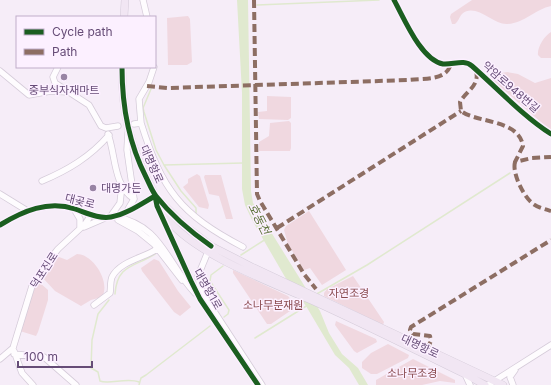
<svg xmlns="http://www.w3.org/2000/svg" width="551" height="385" font-family="Inter,'Noto Sans KR',sans-serif">
<rect width="100%" height="100%" fill="#f6edf8"/>
<path fill="#f0d8e0" d="M 472,0 L 551,0 L 551,6 C 536,9 524,23 508,24 C 494,26 476,2 462,14 C 459,17 459,21 455,24 L 452,24 L 450,17 L 451,14 Z
M 188,16 L 190,19 L 192,62 L 187,65 L 168,65 L 167,18 Z
M 551,32 L 551,58 L 541,58 L 538,55 C 537,48 544,36 551,32 Z
M 507,72 L 518,74 L 535,83 L 551,78 L 551,131 L 489,77 L 490,75 Z
M 267,96 L 291,97 L 291,118 L 288,120 L 259,119 L 258,112 L 267,111 Z
M 289,121 L 291,123 L 291,148 L 290,151 L 259,151 L 259,142 L 269,136 L 270,123 Z
M 197,174 L 200,176 L 209,205 L 208,209 L 199,207 L 183,187 L 188,183 L 188,179 Z
M 205,175 L 221,175 L 233,219 L 226,219 L 219,196 L 209,194 L 204,177 Z
M 309,211 L 346,270 L 322,285 L 310,268 L 304,270 L 288,244 L 284,230 L 286,226 Z
M 77,254 C 93,254 111,282 102,297 L 91,300 L 81,306 L 55,291 L 42,277 L 55,258 L 59,257 L 67,260 Z
M 154,259 L 159,261 L 178,291 L 191,307 L 180,316 L 174,312 L 142,271 L 141,268 Z
M 233,270 L 288,296 L 293,302 L 293,309 L 271,324 L 267,324 L 233,273 Z
M 353,276 L 384,322 L 383,325 L 324,296 L 324,293 L 327,289 Z
M 39,282 L 48,290 L 48,300 L 38,332 L 36,336 L 20,331 L 33,291 Z
M 336,321 L 376,339 L 377,342 L 357,353 L 354,351 L 335,325 Z
M 388,344 L 409,355 L 408,358 L 377,374 L 371,374 L 362,368 L 362,362 L 371,353 Z
M 413,359 L 455,380 L 455,383 L 440,381 L 422,385 L 376,385 L 376,380 Z"/>
<path fill="#e0e9cf" d="M 237,0 L 248,0 L 251,191 L 253,203 L 320,311 L 329,333 L 342,354 L 358,368 L 368,385 L 359,385 L 349,368 L 335,355 L 306,306 L 285,277 L 252,220 L 245,205 L 242,189 L 242,93 Z"/>
<g fill="none" stroke-linecap="round" stroke-linejoin="round">
<path stroke="#e0e9cf" stroke-width="1.5" d="M 257,5 L 379,0
M 151,89 L 143,108 L 144,112 L 156,150 L 164,165 L 243,163
M 164,165 L 181,191 L 196,208 L 196,214
M 241,255 L 266,239
M 223,266 L 211,275 L 210,281 L 229,310 L 228,314 L 224,317
M 115,294 C 117,264 135,267 155,254
M 315,295 L 367,265 L 510,173
M 109,300 L 98,314 L 92,340 L 91,368 L 98,372 L 100,381 C 109,385 127,377 139,382
M 255,338 L 308,305
M 139,385 L 141,378 L 146,375 L 210,326"/>
<g stroke="#d5cbd9" stroke-width="7">
<path id="minor" d="M 143,0 L 147,17
M 394,0 C 404,18 421,60 443,64 C 453,65 464,59 472,66 C 497,88 523,116 551,134
M 58,67 L 53,77 L 55,83 L 89,105 L 101,126 L 106,128 L 118,126
M 0,71 L 29,95 L 51,91 L 67,92
M 141,123 C 162,190 180,214 243,247
M 134,124 L 141,123 L 139,99 L 149,82 L 154,67
M 108,134 C 116,156 113,185 134,199
M 42,181 C 68,170 90,157 109,135
M 0,194 L 26,210
M 74,209 L 80,219 L 80,228
M 127,211 L 134,199 L 127,150 L 128,133
M 159,211 L 200,299 L 258,385
M 110,217 L 120,203 L 122,185
M 114,217 C 162,224 166,263 195,293
M 118,220 L 138,231 L 154,244 L 182,280
M 0,225 C 23,211 48,200 75,209 C 87,213 99,219 111,217 C 127,214 141,204 155,196 L 156,199
M 84,227 L 105,218
M 209,249 L 198,276 L 200,287 L 208,302 L 262,385
M 94,305 L 110,293 C 111,288 110,282 112,277 C 120,261 144,258 157,249
M 14,351 L 22,373 L 33,385
M 14,354 L 44,357 L 76,385
M 0,359 L 13,348 L 32,286 L 43,268 L 58,249 L 85,224 L 91,215
M 465,374 L 470,385
M 488,385 L 551,345
M 513,385 L 510,377 L 515,370"/>
</g>
<g stroke="#d4cbd9" stroke-width="8">
<path id="major" d="M 124,17 L 125,0
M 122,67 C 122,115 130,146 152,189 C 156,198 160,208 165,216 C 193,255 276,284 320,304 C 368,326 416,350 465,374 L 485,385
M 160,201 L 185,226 L 211,246 L 252,267 L 503,385"/>
</g>
<use href="#minor" stroke="#fefcfe" stroke-width="5.5"/>
<use href="#major" stroke="#f1e6f3" stroke-width="7"/>
<path stroke="#8d6e63" stroke-width="4" stroke-dasharray="8 4" stroke-linecap="butt" d="M 254,0 L 257,194 L 260,201 L 304,274 L 316,289
M 476,71 C 480,86 466,91 460,102 L 461,111 C 476,123 519,119 523,146 L 515,162 L 532,158 L 551,157
M 147,86 L 168,88 L 409,80 C 425,78 446,81 451,64
M 515,162 C 512,173 523,195 531,202 C 536,207 544,209 551,211
M 277,228 L 461,111
M 427,349 L 431,341 L 430,336 L 413,334 L 410,330 L 411,327 L 551,240"/>
<g stroke="#fcf0ff" stroke-width="8">
<path id="cycleway" d="M 394,0 C 404,18 421,60 443,64 C 453,65 464,59 472,66 C 497,88 523,116 551,134
M 122,67 C 122,106 128,142 146,177 C 149,183 152,191 156,196 C 171,215 191,232 211,246
M 155,196 L 157,206 L 191,281 L 200,299 L 258,385
M 0,225 C 23,211 48,200 75,209 C 87,213 99,219 111,217 C 127,214 141,204 155,196"/>
</g>
<use href="#cycleway" stroke="#1b5e20" stroke-width="5"/>
</g>
<g fill="#9884a4" stroke="#fcf0ff" stroke-width="1.5">
<circle cx="64" cy="77" r="4"/>
<circle cx="93" cy="188" r="4"/>
</g>
<g text-anchor="middle" stroke-width="3" stroke-linejoin="round" paint-order="stroke">
<g font-size="11" fill="#664c77" stroke="#fcf0ff">
<text transform="translate(511 87) rotate(41)" y="4">약암로948번길</text>
<text transform="translate(152 164) rotate(66)" y="4">대명항로</text>
<text transform="translate(80 201) rotate(14)" y="4">대곶로</text>
<text transform="translate(44 270) rotate(-57)" y="4">덕포진로</text>
<text transform="translate(208 289) rotate(60)" y="4">대명항1로</text>
<text transform="translate(420 346) rotate(25)" y="4">대명항로</text>
</g>
<g font-size="11" fill="#664c77" stroke="#fcf0ff">
<text x="64" y="94">중부식자재마트</text>
<text x="101" y="192" text-anchor="start">대명가든</text>
</g>
<g font-size="11" fill="#894a4e" stroke="#fcf0ff">
<text x="349" y="297">자연조경</text>
<text x="273" y="309">소나무분재원</text>
<text x="412" y="377">소나무조경</text>
</g>
<g font-size="12" font-style="italic" fill="#5f753c" stroke="#fcf0ff">
<text transform="translate(259 219) rotate(63)" y="4">호동천</text>
</g>
</g>
<rect x="16" y="16" width="140" height="52" fill="#fcf0ff" stroke="#c0aec9"/>
<rect x="24" y="29" width="20" height="6" fill="#1b5e20" stroke="#c0aec9"/>
<text x="52" y="36" font-size="12" fill="#664c77">Cycle path</text>
<rect x="24" y="49" width="20" height="6" fill="#8d6e63" stroke="#c0aec9"/>
<text x="52" y="56" font-size="12" fill="#664c77">Path</text>
<path d="M18 361v6h74v-6" fill="none" stroke="#664c77" stroke-width="2"/>
<text x="24" y="361" font-size="12" fill="#664c77" stroke="#fcf0ff" stroke-width="3" paint-order="stroke">100 m</text>
</svg>
